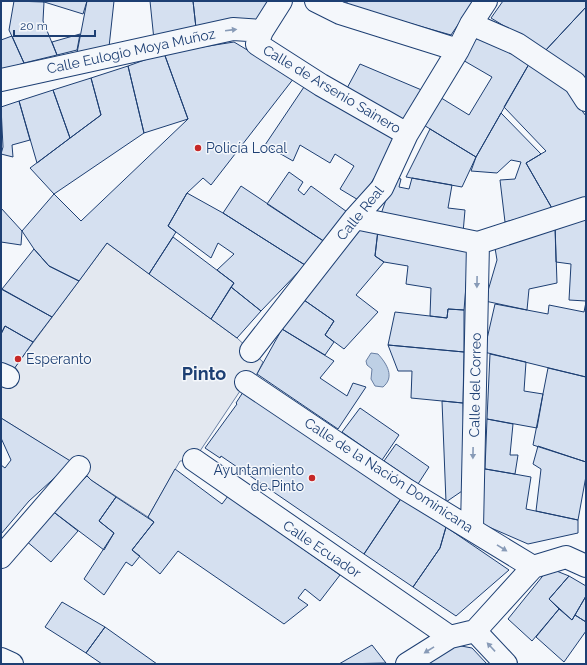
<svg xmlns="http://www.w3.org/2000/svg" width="587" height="665" font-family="Raleway,sans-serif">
<rect width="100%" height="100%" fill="#f4f7fb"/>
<path fill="#e3e8f0" stroke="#687fa3" d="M 107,243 L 237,338 L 263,362 L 257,374 L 246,382 L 194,460 L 180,461 L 148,517 L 91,480 L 79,467 L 1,418 L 1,386 Z"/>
<path fill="#bed0e5" stroke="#687fa3" d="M 371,353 L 378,354 C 387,364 395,377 383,387 L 375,386 L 371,379 L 372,369 L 367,365 L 366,361 Z"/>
<path fill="#d5e0f0" stroke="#1d3f73" d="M 14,1 L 44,2 L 43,21 L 57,55 L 24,63 L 9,30 Z
M 41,1 L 87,1 L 83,14 Z
M 87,1 L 114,1 L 109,47 L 77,53 Z
M 150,1 L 193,1 L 196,28 L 154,40 Z
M 193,1 L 268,1 L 257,20 L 196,28 Z
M 346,1 L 474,1 L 451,35 L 349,6 Z
M 503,1 L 586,1 L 586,7 L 545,51 L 491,18 Z
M 586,7 L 586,86 L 545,51 Z
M 475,33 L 529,64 L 476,157 L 422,124 L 438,96 L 469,115 L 492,77 L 461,59 Z
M 80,34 L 77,50 L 57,55 L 52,42 Z
M 12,36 L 24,63 L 1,71 L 1,40 Z
M 234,42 L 294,78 L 211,185 L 203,178 L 187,193 L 168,226 L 176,232 L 149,274 L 107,243 L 79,281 L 49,266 L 34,249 L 22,231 L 54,194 L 81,221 L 188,119 L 164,53 Z
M 164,53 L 188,119 L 144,133 L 128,66 Z
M 360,64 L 424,91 L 404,127 L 346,90 Z
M 529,64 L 563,86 L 586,116 L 586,197 L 553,210 L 526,163 L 546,151 L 504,107 Z
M 128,66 L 144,133 L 54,194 L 30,168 L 101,115 L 91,78 Z
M 91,78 L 101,115 L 70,138 L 53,90 Z
M 306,84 L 397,141 L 360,201 L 340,189 L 354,166 L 335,154 L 330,163 L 300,145 L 293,161 L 265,145 Z
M 53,90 L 70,138 L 37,163 L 19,101 Z
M 19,101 L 30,140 L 12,145 L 13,157 L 1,154 L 3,147 L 1,107 Z
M 501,113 L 541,154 L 526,163 L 553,210 L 505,222 L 500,180 L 515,179 L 521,162 L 511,160 L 497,173 L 471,171 L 476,157 Z
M 430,129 L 476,157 L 462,187 L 406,177 Z
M 289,172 L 303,182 L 298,190 L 304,195 L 311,186 L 350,214 L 325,242 L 267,204 Z
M 394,177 L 401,179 L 399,187 L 409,189 L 412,178 L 452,185 L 448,208 L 465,210 L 463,233 L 381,214 Z
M 241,186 L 325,242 L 305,265 L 223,213 Z
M 187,193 L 223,213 L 305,265 L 261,311 L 231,287 L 234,283 L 217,270 L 234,254 L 218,243 L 211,258 L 168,226 Z
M 1,208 L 22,231 L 21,245 L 1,242 Z
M 586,216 L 586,301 L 569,300 L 571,264 L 556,262 L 555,225 Z
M 555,225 L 557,283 L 529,289 L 527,310 L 485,301 L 497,260 L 495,248 Z
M 362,228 L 378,230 L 375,256 L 384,262 L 356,295 L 378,312 L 344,349 L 325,335 L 334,321 L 304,300 L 355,233 Z
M 378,230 L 469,250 L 464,310 L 448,309 L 447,318 L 430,316 L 431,288 L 406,284 L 408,266 L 384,262 L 375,256 Z
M 173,237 L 234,283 L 211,319 L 149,274 Z
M 34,249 L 49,266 L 79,281 L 52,317 L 2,289 Z
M 231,287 L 261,311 L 237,338 L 211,319 Z
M 1,289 L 52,317 L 33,342 L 5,326 L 1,334 Z
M 304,300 L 334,321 L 325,335 L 334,342 L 325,355 L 282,329 Z
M 586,302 L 586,377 L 484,352 L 495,304 L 548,314 L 549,305 L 584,312 Z
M 448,309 L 464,310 L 464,352 L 388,345 L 395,312 L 447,318 Z
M 5,326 L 33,342 L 14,369 L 1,363 L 1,334 Z
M 282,329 L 334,361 L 320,378 L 347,396 L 353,383 L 366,387 L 338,429 L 257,374 Z
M 388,345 L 464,352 L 463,403 L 411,398 L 412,371 L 398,371 Z
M 490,354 L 526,362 L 524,391 L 543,394 L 537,428 L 487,419 Z
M 548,368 L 586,377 L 586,462 L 533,445 Z
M 245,389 L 402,497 L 364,554 L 221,456 L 220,458 L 205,448 L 237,404 L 236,403 Z
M 442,401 L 463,403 L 465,489 L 446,502 Z
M 360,408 L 399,435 L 382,460 L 342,432 Z
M 1,418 L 72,462 L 29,501 L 1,534 L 1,465 L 5,468 L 11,460 L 1,438 Z
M 487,419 L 513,424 L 510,455 L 518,455 L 515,474 L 485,469 Z
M 396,444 L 429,467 L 418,484 L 384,461 Z
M 538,446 L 586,462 L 586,476 L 578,520 L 536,511 L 541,469 L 533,464 Z
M 480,468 L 531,477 L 526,509 L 578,520 L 578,533 L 528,544 L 482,524 Z
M 175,469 L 222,504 L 228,496 L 340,575 L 320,601 L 305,589 L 298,598 L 308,605 L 284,624 L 178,551 L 160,574 L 132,550 L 154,522 L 148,517 Z
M 87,476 L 91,480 L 116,497 L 99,521 L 114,533 L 104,550 L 51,510 Z
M 116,497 L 154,522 L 132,550 L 140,556 L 132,566 L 126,562 L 104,595 L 84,579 L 114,533 L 99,521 Z
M 402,497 L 446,527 L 440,548 L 413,587 L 364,554 Z
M 51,510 L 78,531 L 51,562 L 25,540 Z
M 446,527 L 509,570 L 456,616 L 413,587 L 440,548 Z
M 554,570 L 569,576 L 549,599 L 559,609 L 532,641 L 508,619 L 546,572 Z
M 569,576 L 586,586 L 586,596 L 572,620 L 549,599 Z
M 586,596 L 586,622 L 575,615 Z
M 62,602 L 105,627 L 86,653 L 45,627 Z
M 559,609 L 572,620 L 575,615 L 586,622 L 586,631 L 564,662 L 536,637 Z
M 105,627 L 157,664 L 102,664 L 86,653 Z
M 372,645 L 386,663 L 339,664 Z
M 456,645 L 472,648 L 487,664 L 424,664 Z"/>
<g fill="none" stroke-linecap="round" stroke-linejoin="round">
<g stroke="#1d3f73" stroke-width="24">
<path id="street" d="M 281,1 L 262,31 L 257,44 L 321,85 L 407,134
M 316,1 L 340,13 L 458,50
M 471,24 L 517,44 L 575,83 L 586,100
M 1,80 L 233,29 L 262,31
M 355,218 L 478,243 L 586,208
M 251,351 L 355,218 L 382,188 L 407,134 L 458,50 L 471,24 L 486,1
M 1,374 L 8,377
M 246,382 L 405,489 L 533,567
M 194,460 L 450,637
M 472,528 L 478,243
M 1,557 L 79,467
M 475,631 L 506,664
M 1,659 L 12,664
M 407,664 L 450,637 L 475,631 L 533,567 L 566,557 L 586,566"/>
</g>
<use href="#street" stroke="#f4f7fb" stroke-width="22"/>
</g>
<defs><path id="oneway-solid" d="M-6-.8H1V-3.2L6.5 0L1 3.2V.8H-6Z"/></defs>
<g fill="#889bb7">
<use href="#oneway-solid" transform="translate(231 30) rotate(-7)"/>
<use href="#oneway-solid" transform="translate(477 282) rotate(91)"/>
<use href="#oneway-solid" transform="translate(473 453) rotate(91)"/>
<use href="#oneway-solid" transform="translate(502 548) rotate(32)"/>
<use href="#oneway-solid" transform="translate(491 647) rotate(-133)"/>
<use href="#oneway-solid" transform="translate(429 650) rotate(148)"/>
</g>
<g fill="#c62828" stroke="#f4f7fb" stroke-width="1.5">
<circle cx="198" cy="148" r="4"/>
<circle cx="18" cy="359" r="4"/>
<circle cx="312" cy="478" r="4"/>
</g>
<g text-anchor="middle" stroke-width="3" stroke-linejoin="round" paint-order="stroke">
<g font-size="14" fill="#1d3f73" stroke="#f4f7fb">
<text transform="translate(131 51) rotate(-12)" y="5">Calle Eulogio Moya Muñoz</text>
<text transform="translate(332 89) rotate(31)" y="5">Calle de Arsenio Sainero</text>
<text transform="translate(360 213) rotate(-51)" y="5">Calle Real</text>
<text transform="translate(475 385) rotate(-89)" y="5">Calle del Correo</text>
<text transform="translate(389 475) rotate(33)" y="5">Calle de la Nación Dominicana</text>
<text transform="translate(322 549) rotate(34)" y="5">Calle Ecuador</text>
</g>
<g font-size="14" fill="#1d3f73" stroke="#f4f7fb" text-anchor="start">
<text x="206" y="153">Policía Local</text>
<text x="26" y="364">Esperanto</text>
<text x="304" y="475" text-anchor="end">Ayuntamiento<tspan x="304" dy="16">de Pinto</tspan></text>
</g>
<g font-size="18" font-weight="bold" fill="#1d3f73" stroke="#f4f7fb">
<text x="204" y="380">Pinto</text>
</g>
</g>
<rect width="587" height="665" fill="none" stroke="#1d3f73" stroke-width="4"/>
<path d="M14 30v6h81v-6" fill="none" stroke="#1d3f73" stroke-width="2"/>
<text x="20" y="30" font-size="12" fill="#1d3f73" stroke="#f4f7fb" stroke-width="3" paint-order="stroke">20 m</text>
</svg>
